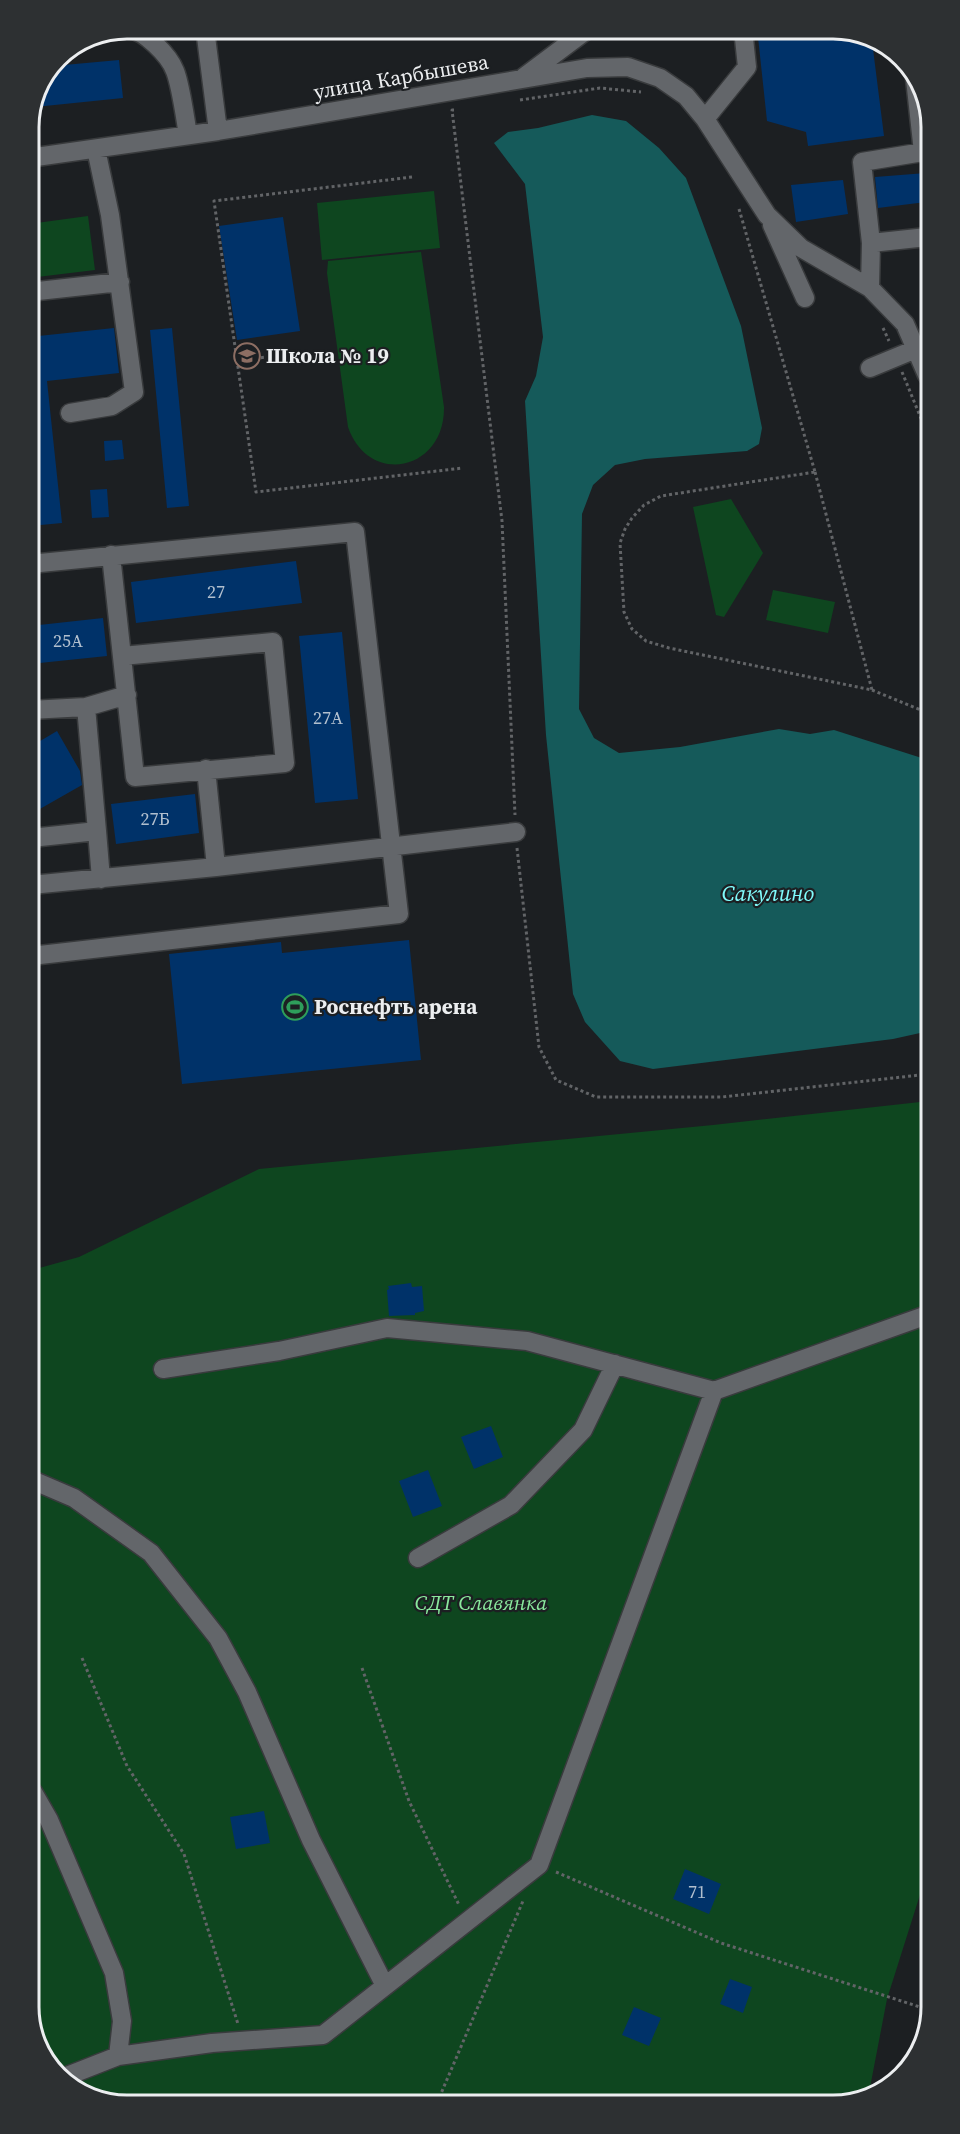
<svg xmlns="http://www.w3.org/2000/svg" width="960" height="2134" font-family="'Source Serif 4',serif">
<rect width="100%" height="100%" fill="#1c1f22"/>
<path fill="#0e461f" d="M 434,191 L 440,248 L 322,260 L 317,203 Z
M 88,216 L 95,270 L 29,278 L 29,224 Z
M 421,252 L 444,407 C 445,471 369,487 348,427 L 327,273 L 328,261 Z
M 731,499 L 763,553 L 724,617 L 716,615 L 693,507 Z
M 773,590 L 835,602 L 828,633 L 766,620 Z
M 929,1101 L 931,1860 L 887,1999 L 868,2098 L 865,2100 L 120,2105 L 67,2085 L 34,2039 L 32,1270 L 79,1257 L 259,1169 L 713,1125 Z"/>
<path fill="#155a5a" d="M 592,115 L 626,121 L 659,148 L 686,178 L 741,326 L 762,428 L 759,444 L 747,451 L 645,459 L 615,465 L 593,485 L 582,514 L 579,709 L 594,738 L 619,753 L 680,747 L 779,729 L 810,734 L 834,730 L 928,760 L 929,1031 L 893,1039 L 653,1069 L 620,1061 L 585,1022 L 573,994 L 546,735 L 525,401 L 536,376 L 543,337 L 525,184 L 494,143 L 508,132 L 538,128 Z"/>
<path fill="#003269" d="M 831,29 L 840,29 L 872,41 L 884,136 L 808,146 L 806,132 L 767,121 L 758,37 Z
M 119,60 L 123,98 L 35,107 L 53,66 Z
M 926,173 L 926,202 L 878,208 L 875,177 Z
M 843,180 L 848,214 L 796,222 L 791,185 Z
M 283,217 L 300,331 L 237,340 L 219,226 Z
M 114,328 L 119,373 L 47,381 L 62,523 L 30,526 L 29,337 Z
M 172,328 L 189,506 L 167,508 L 150,330 Z
M 122,440 L 124,459 L 105,461 L 104,441 Z
M 107,489 L 109,517 L 92,518 L 90,490 Z
M 296,561 L 302,603 L 136,623 L 131,582 Z
M 103,618 L 107,656 L 30,664 L 30,626 Z
M 342,632 L 358,799 L 315,803 L 299,636 Z
M 57,731 L 80,771 L 82,785 L 31,814 L 30,747 Z
M 195,794 L 199,833 L 116,844 L 111,804 Z
M 409,940 L 421,1060 L 182,1084 L 169,954 L 281,942 L 282,953 Z
M 411,1283 L 412,1287 L 422,1286 L 424,1311 L 415,1313 L 415,1315 L 389,1316 L 387,1290 L 389,1289 L 388,1286 Z
M 491,1426 L 503,1457 L 474,1469 L 461,1437 Z
M 428,1470 L 442,1506 L 413,1517 L 399,1481 Z
M 264,1811 L 270,1843 L 236,1849 L 230,1817 Z
M 685,1869 L 721,1884 L 709,1914 L 673,1899 Z
M 730,1979 L 752,1987 L 743,2013 L 720,2004 Z
M 634,2007 L 661,2018 L 649,2046 L 622,2035 Z"/>
<g fill="none" stroke-linecap="round" stroke-linejoin="round">
<g stroke="#393b3d" stroke-width="21">
<path id="minor" d="M 128,29 C 144,30 169,55 175,71 C 181,86 185,118 188,135
M 205,29 L 218,131
M 524,77 L 588,29
M 705,119 L 747,67 L 743,29
M 29,158 L 218,131 L 587,68 L 628,67 L 660,78 L 686,96 L 705,119 L 767,215 L 801,248 L 870,288 L 905,324 L 927,375
M 772,225 L 805,298
M 871,243 L 862,162 L 923,152 L 915,79
M 870,288 L 871,243 L 927,237
M 29,292 L 120,282
M 870,368 L 916,349
M 70,413 L 112,406 L 134,392 L 110,215 L 96,149
M 111,555 L 135,777 L 285,763 L 273,642 L 122,656
M 30,564 L 355,532 L 399,914 L 31,956
M 30,710 L 86,707 L 127,695
M 206,769 L 216,867
M 97,831 L 101,879
M 31,838 L 97,831 L 86,707
M 31,885 L 216,867 L 516,832
M 163,1369 L 279,1351 L 387,1328 L 527,1341 L 714,1391
M 32,1480 L 74,1498 L 151,1553 L 218,1638 L 247,1692 L 311,1840 L 385,1986
M 418,1558 L 511,1505 L 583,1430 L 615,1364
M 33,1792 L 49,1820 L 114,1973 L 122,2021 L 118,2056
M 62,2078 L 118,2056 L 212,2043 L 323,2035 L 539,1865 L 714,1391 L 930,1314"/>
</g>
<path stroke="#626467" stroke-width="3" stroke-dasharray="3 3" stroke-linecap="butt" d="M 520,100 L 600,88 L 641,92
M 454,110 L 452,110 L 502,521 L 515,815
M 412,177 L 214,201 L 256,492 L 463,468
M 739,209 L 815,472
M 883,328 L 889,341
M 237,360 L 298,354
M 902,372 L 927,433
M 815,472 L 872,690 L 669,648 L 646,641 L 632,629 L 624,612 L 620,543 L 625,529 L 632,518 L 644,505 L 661,496 Z
M 872,690 L 928,713
M 517,848 L 539,1047 L 556,1080 L 596,1097 L 722,1097 L 929,1074
M 82,1658 L 127,1766 L 184,1854 L 238,2024
M 362,1668 L 409,1801 L 459,1905
M 556,1872 L 721,1943 L 920,2007 L 931,2009
M 437,2103 L 523,1901"/>
<use href="#minor" stroke="#63666a" stroke-width="18"/>
</g>
<defs>
<g id="school-ring" transform="scale(1.35)"><circle r="9.5" fill="#1c1f22" stroke="#8d6e63" stroke-width="1.5"/><path d="M0-5L7-2L0 1L-7-2ZM-4 1L0 2.5L4 1V4Q0 6-4 4Z" fill="#8d6e63"/></g>
<g id="stadium-ring" transform="scale(1.35)"><circle r="9.5" fill="#1c1f22" stroke="#2e9e5b" stroke-width="1.5"/><path d="M0-5a6.5 5 0 1 0 0 10a6.5 5 0 1 0 0-10ZM-3.5-1.8h7v3.6h-7Z" fill="#2e9e5b"/></g>
</defs>
<g fill-rule="evenodd">
<use href="#school-ring" x="247" y="356"/>
<use href="#stadium-ring" x="295" y="1007"/>
</g>
<g text-anchor="middle" stroke-width="4.5" stroke-linejoin="round" paint-order="stroke">
<g font-size="18" fill="#b1bfce">
<text x="216" y="598">27</text>
<text x="68" y="647">25А</text>
<text x="328" y="724">27А</text>
<text x="155" y="825">27Б</text>
<text x="697" y="1898">71</text>
</g>
<g font-size="21" fill="#eceef0" stroke="#1c1f22">
<text transform="translate(401 77) rotate(-10)" y="7">улица Карбышева</text>
</g>
<g font-size="21" font-weight="bold" fill="#eceef0" stroke="#1c1f22" text-anchor="start">
<text x="266" y="363">Школа № 19</text>
<text x="314" y="1014">Роснефть арена</text>
</g>
<g font-size="21" font-style="italic" fill="#8ae89d" stroke="#1c1f22">
<text x="481" y="1610">СДТ Славянка</text>
</g>
<g font-size="22" font-style="italic" fill="#80fbfb" stroke="#1c1f22">
<text x="768" y="901">Сакулино</text>
</g>
</g>
<path d="M0 0H960V2134H0ZM127 39H833A88 88 0 0 1 921 127V2007A88 88 0 0 1 833 2095H127A88 88 0 0 1 39 2007V127A88 88 0 0 1 127 39Z" fill="#2d3032" fill-rule="evenodd"/>
<path fill="none" stroke="#eceef0" stroke-width="3" d="M127 39H833A88 88 0 0 1 921 127V2007A88 88 0 0 1 833 2095H127A88 88 0 0 1 39 2007V127A88 88 0 0 1 127 39Z"/>
</svg>
